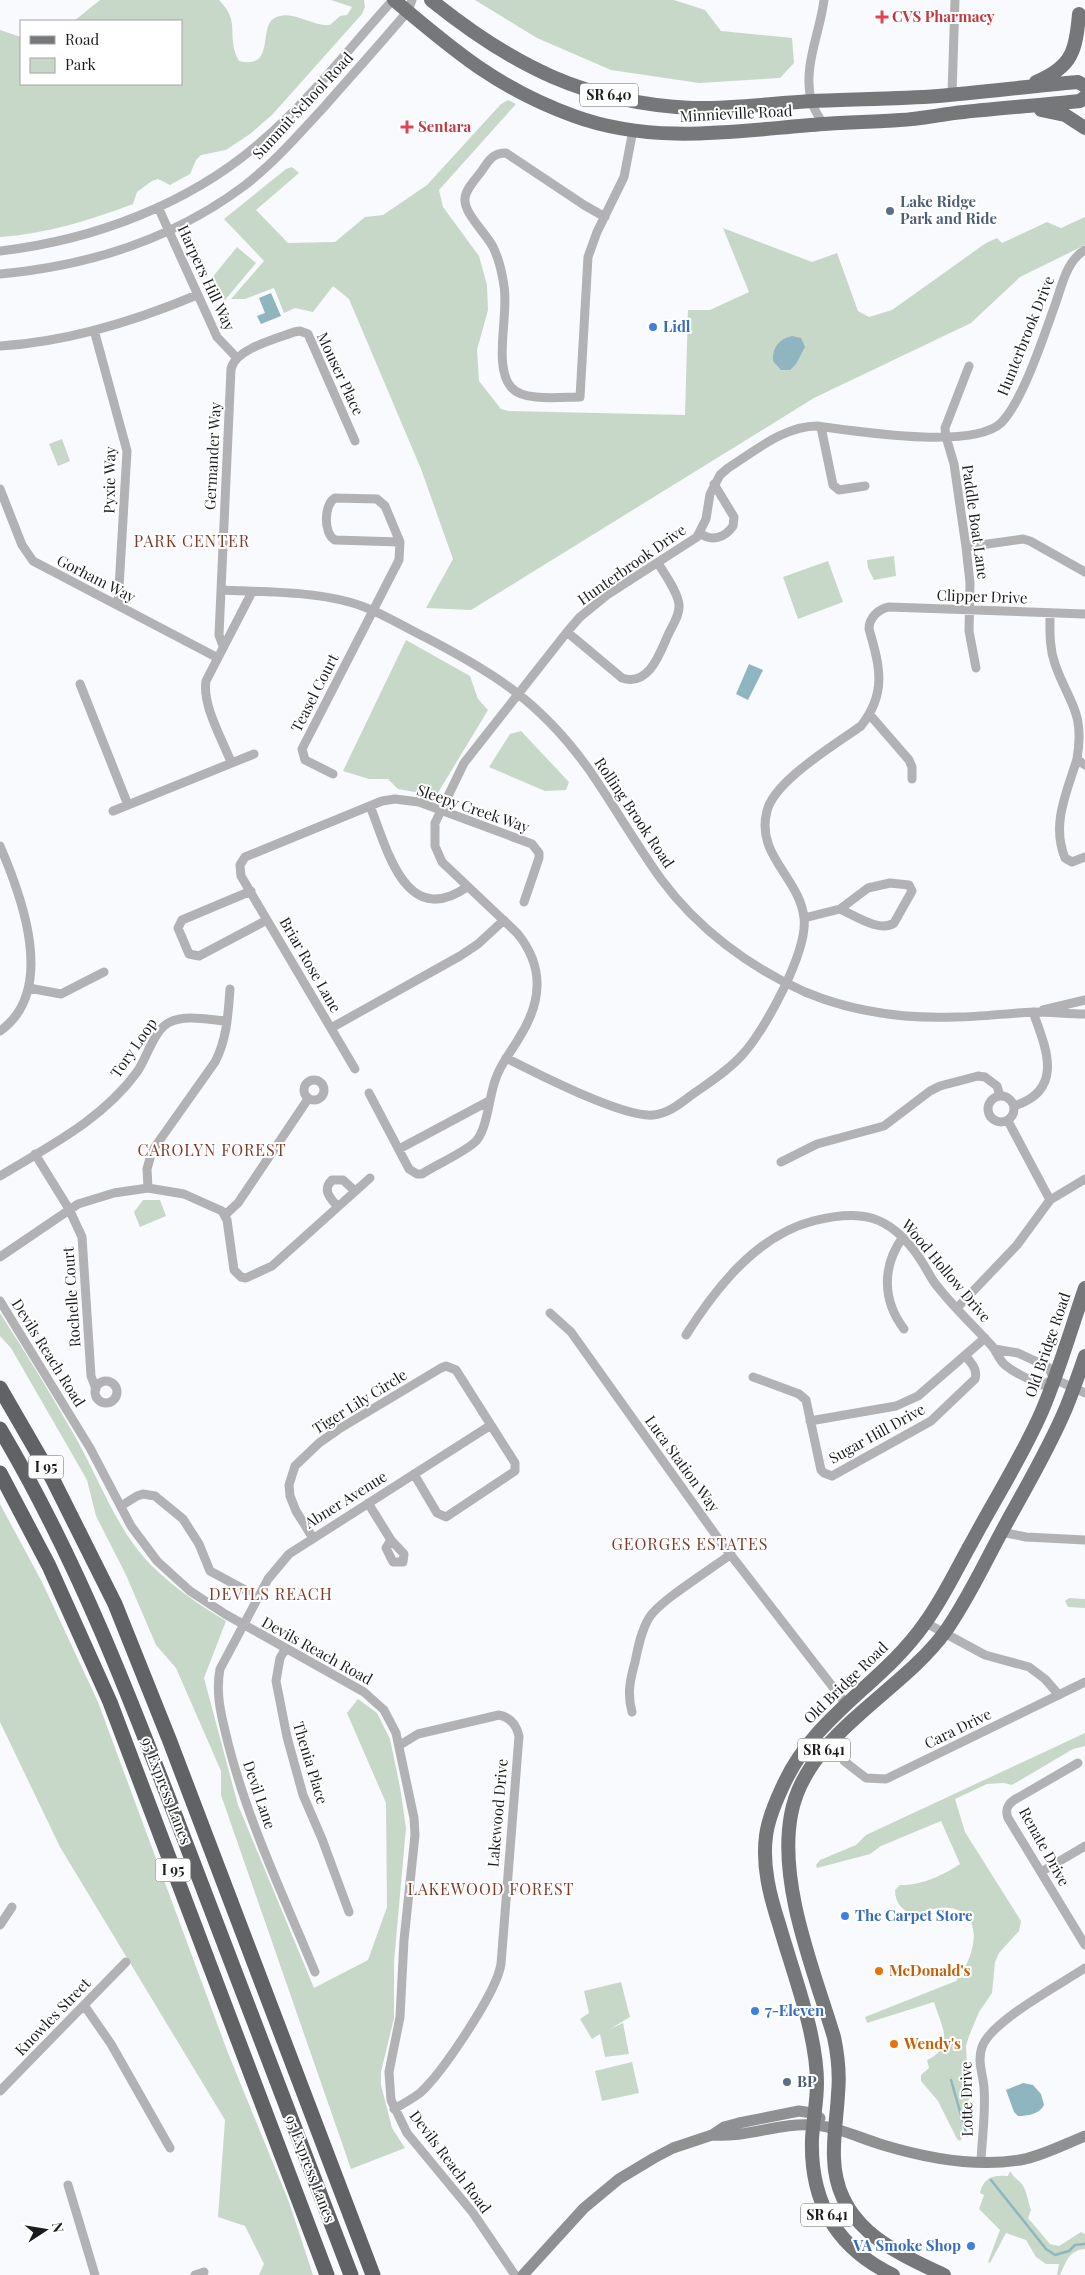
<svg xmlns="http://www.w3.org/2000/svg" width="1085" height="2275" font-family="'Playfair Display',serif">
<rect width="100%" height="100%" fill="#f9fafe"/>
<path fill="#c8d8c8" d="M 100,0 L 219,0 C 242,23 225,35 239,61 C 275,70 259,29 273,19 C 290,7 312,27 330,25 L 340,16 L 347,15 L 352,7 L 331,0 L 364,0 L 365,7 L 362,14 L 272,115 L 250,134 L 226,150 L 201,155 L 196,160 L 190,174 L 170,185 L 158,179 L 152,181 L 137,192 L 133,204 C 90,220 46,234 0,237 L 0,30 L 21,37 L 21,84 L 181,84 L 181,21 L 74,21 Z
M 475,0 L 674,0 L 705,10 L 721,31 L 792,38 L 794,63 L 780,78 L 699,83 L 611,70 L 537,38 Z
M 508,100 L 516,104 L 439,190 L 443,207 L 479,256 L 487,285 L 488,310 L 477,350 L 479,381 L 501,409 L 509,411 L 685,415 L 688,310 L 710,310 L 749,292 L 723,228 L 812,262 L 837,253 L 858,311 L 869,317 L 892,310 L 986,243 L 997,238 L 1002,243 L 1047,222 L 1061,228 L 1085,217 L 1085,245 L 1020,277 L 971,323 L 814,398 L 471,610 L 426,608 L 453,559 L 421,469 L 349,299 L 333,286 L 313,312 L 295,308 L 284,313 L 274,288 L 245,299 L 231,299 L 264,261 L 224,219 L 286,169 L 292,167 L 299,173 L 256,210 L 288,243 L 335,242 L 365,217 L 383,215 L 427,185 L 501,104 Z
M 237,247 L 256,263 L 225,300 L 207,284 Z
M 62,439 L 70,461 L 58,466 L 49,444 Z
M 894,556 L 896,576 L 874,580 L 868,568 L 867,560 Z
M 828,561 L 843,602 L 798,619 L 783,577 Z
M 406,640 L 470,676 L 478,699 L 488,710 L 436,796 L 398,789 L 388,779 L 369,779 L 343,771 Z
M 521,731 L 569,782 L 566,790 L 545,791 L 489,767 L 510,734 Z
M 143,1200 L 160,1200 L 166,1216 L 140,1227 L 134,1212 Z
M 0,1313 C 27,1355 53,1397 77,1440 C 100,1481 117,1530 150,1564 C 172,1586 199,1605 226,1621 L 204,1678 L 238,1805 L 314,1988 L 368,1960 L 387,1907 L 386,1803 L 347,1713 L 358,1699 L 377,1713 L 390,1739 L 400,1787 L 406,1828 L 394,1962 L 394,2018 L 381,2072 L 381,2085 L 392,2128 L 405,2148 L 351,2169 L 221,1795 L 221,1771 L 176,1668 L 156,1645 L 126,1575 L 96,1516 L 87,1480 L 11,1348 L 0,1336 Z
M 0,1504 L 42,1582 L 98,1702 L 228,2053 L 289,2202 L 313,2275 L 259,2275 L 264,2264 L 245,2226 L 218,2217 L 225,2120 L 60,1847 L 0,1722 Z
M 1069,1598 L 1085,1599 L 1085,1608 L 1068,1607 L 1065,1601 Z
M 1085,1733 L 1085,1746 L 1073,1749 L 1012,1785 L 1004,1783 L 987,1784 L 955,1799 L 965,1832 L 1021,1921 L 1019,1931 L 999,1953 L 995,1962 L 992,1993 L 979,2012 L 969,2036 L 966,2046 L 969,2099 L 962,2120 L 963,2137 L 960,2141 L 957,2139 L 938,2101 L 921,2081 L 921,2075 L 929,2068 L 927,2060 C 956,2047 941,2025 934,2002 L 867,2023 L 865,2017 L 956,1981 C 973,1961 988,1914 950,1908 C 935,1905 923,1915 912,1913 C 901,1911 895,1901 895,1890 L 900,1885 C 920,1886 944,1875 960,1864 L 941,1821 L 881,1846 L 870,1854 L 817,1868 L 816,1865 L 820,1860 L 856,1845 L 866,1835 Z
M 621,1982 L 630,2017 L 610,2029 L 623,2023 L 629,2054 L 605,2057 L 600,2034 L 592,2039 L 580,2019 L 589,2013 L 584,1991 Z
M 632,2062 L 639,2093 L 602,2101 L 595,2071 Z
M 1010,2171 C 1014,2178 1016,2178 1021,2183 C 1027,2190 1028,2202 1031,2210 L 1028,2218 L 1050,2244 L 1059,2246 L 1081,2232 L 1085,2234 L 1085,2249 C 1069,2250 1066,2262 1060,2275 L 1057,2275 L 1059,2264 L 1046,2264 L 1036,2257 L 1026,2240 L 1006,2233 L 990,2263 L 988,2262 L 1000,2230 L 979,2209 L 984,2195 L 980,2193 C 984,2177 993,2175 1008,2176 Z"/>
<path fill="#8fb5c0" d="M 271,293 L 281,316 L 261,324 L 257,316 L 265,313 L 259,298 Z
M 792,336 L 801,338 L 805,347 L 796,364 L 790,370 L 781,370 L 773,361 C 772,348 779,339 792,336 Z
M 749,664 L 763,670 L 748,700 L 736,694 Z
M 1023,2083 L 1033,2085 L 1041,2094 L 1044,2105 C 1040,2114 1027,2116 1018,2116 L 1014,2112 L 1006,2090 Z"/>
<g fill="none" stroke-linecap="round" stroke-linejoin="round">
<path stroke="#8fb5c0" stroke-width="2.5" d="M 951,2080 L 967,2136
M 991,2180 L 1046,2249 L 1055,2255 L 1069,2251 L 1075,2245 L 1085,2244"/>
<path stroke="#b2b2b4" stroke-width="9" d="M 952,94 L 955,0
M 823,124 C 819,117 813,108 811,100 C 803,66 820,33 824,0
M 158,207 L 217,337 L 236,357
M 605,217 L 584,205 L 506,153 C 493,153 489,160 483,169 C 477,178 466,188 465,198 C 463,213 486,233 493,247 C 499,259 502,272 504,286 C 509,314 493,366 511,387 C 523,402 562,397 580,397 L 588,257 L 597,232 L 624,177 L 633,130
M 0,251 C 94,240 190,204 262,141 C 310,100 350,47 393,0
M 0,274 C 88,266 173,239 244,186 C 274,163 299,134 325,106 C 353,74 381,43 408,11 L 412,0
M 94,330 L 127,451 L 118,605
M 0,346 C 68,342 135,321 197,295
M 969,366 L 945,428 L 946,437 L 954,464 L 966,547 L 970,583 L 969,631 L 976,668
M 821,427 L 833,485 L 839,490 L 865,486
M 0,489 L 22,545 L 33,561 L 218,658
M 335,498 L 377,499 L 385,506 L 400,542 L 335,540 C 323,533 324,504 335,498 Z
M 700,533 C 711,542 725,538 733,526 L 734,517 L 714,484
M 966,547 L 1023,539 L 1030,541 L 1085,572
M 221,590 C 263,592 309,591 349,602 C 372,608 394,621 415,632 C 490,670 540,700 590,771 C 614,806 636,844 661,879 C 697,928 749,967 805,992 C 853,1012 905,1019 956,1017 C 982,1017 1008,1013 1034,1012 C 1051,1012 1068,1014 1085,1014
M 1050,614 C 1050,631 1049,647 1055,664 C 1069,704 1085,711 1077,759
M 567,632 L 622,678 C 649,687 660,653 668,635 C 672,626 680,615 679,605 C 678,592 665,575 658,563
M 223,646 L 219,635 L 231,369 C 235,349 276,339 294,332 L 300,331 L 308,334 L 355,441
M 80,684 L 128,805
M 870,715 L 909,760 L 912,767 L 912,779
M 231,762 C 222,739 202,705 206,681 L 252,592
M 1085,765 L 1077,759 C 1067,792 1051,824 1065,858 L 1072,862 L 1085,857
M 333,774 L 305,760 L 302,749 L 399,560 L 400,542
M 370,806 C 387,848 405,930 467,887
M 113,811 L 254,754
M 0,846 C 22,897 57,991 0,1031
M 890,883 L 909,885 L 912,891 L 894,923 C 880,933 854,915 840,909 L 868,888 Z
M 251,891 L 182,920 L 178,928 L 189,954 L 199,956 L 267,920
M 804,918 L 840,909
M 29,988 L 61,994 L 104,972
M 1043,1010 L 1085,1000
M 331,1028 L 460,956 L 478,944 L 504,920
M 506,1058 C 536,1073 623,1118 653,1115 C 668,1114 681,1103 693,1094 C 710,1082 729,1070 743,1054 C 765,1030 808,951 804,918 C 800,878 755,855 767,811 C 774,781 836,744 861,726 C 887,693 880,667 869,629 C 869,618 878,609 889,607 L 1085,614
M 355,1069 L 241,876 L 240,865 L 245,857 L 382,801 L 395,799 L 419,802 L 532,844 L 539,853 L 539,858 L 524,902
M304 1090a10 10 0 1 1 20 0a10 10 0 1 1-20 0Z
M 369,1093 L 409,1169 L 417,1174 L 422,1174 C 435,1165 468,1151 477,1140 C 488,1126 489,1095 496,1078 C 501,1063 511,1052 519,1038 C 542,1002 545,967 517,933 L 442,862 L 435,846 L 435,823 L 464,763 L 567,632 L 580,617 L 607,595 L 697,537 L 706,519 L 710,494 L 720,475 L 728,468 C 755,451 784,426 817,426 C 856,431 972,450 1001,423 C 1023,401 1044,335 1055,305 C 1062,286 1066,261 1085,250
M988 1109a13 13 0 1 1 26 0a13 13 0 1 1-26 0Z
M 1014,1106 C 1065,1090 1046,1048 1033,1012
M 1008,1121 L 1050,1200
M 399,1149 L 489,1101
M 35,1154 L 69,1209 L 82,1237 L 91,1376 L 96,1389
M 781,1162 L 817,1144 L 884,1126 L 930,1091 L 940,1086 L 978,1076 L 985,1077 L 997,1086 L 1000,1096
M 0,1176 C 49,1146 102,1120 137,1072 C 147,1058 154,1029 170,1022 C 186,1014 210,1020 227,1021
M 148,1188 L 147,1169 L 152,1151 L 215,1062 C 227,1039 228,1015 230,989
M 337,1206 C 330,1198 322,1190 332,1180 L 343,1180 L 355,1191
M 225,1215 L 238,1203 L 308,1099
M 903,1237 C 882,1266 882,1300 904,1329
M 0,1257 L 78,1204 L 114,1193 L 148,1188 L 184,1194 L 222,1211 L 227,1220 L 234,1270 L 241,1277 L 246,1278 L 272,1266 L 370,1178
M 0,1301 L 90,1448 L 131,1526 L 157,1561 L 190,1591 L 225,1614 L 364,1692 L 384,1710 L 396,1733 L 414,1818 L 415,1835 L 404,1940 L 400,2017 L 389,2072 L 391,2100 L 407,2133 L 473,2213 L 515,2275
M 957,1308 L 1017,1245 L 1050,1200 L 1085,1179
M 550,1313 L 571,1332 L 720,1541 L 846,1704
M 686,1335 C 716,1288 756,1236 813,1221 C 860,1209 889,1214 918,1256 C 924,1264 928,1273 934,1282 C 951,1305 973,1325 992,1346 C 997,1352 999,1360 1005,1365 C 1015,1373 1030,1380 1042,1385 L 1054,1379
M 995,1349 L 1018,1353 L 1048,1367 L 1054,1379 L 1085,1393
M 753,1377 L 799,1394 L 806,1400 L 821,1470 L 824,1473 L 832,1476 L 931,1421 L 975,1379 C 978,1369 971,1363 965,1355
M95 1392a11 11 0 1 1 22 0a11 11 0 1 1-22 0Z
M 810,1421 L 896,1406 L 918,1396 L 985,1338
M 368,1503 L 391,1540
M 121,1506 L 137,1496 L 143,1494 L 155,1496 L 183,1519 L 199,1544 L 210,1571 L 247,1591
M 1001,1532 L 1026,1537 L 1085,1540
M 313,1538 L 296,1511 L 290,1496 L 289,1485 L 295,1466 L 319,1443 L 339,1429 L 441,1368 L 446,1366 L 456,1370 L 515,1463 L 515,1471 L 446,1517 L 437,1513 L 414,1474
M 391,1540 L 404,1554 L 403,1562 L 393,1562 L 386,1548 Z
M 926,1623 L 985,1655 L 1029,1667 L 1045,1679 L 1059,1695
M 286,1648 L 280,1658 L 276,1681 L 287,1737 L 303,1795 L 322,1839 L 349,1912
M 632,1712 C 627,1694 630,1680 635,1662 C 638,1648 641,1631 649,1618 C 659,1601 713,1568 731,1554
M 844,1761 L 866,1778 L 886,1779 L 1085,1682
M 1078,1763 L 1014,1800 C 1007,1805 1005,1810 1008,1818 L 1085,1945
M 1041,1872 L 1085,1846
M 0,1925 L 12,1907
M 315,1972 C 284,1897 248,1822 228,1743 C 222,1718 215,1695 220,1669 L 268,1579 L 289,1554 L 491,1425
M 84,2005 L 111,2044 L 170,2148
M 0,2091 L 126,1962
M 394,2109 C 403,2104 412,2099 420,2093 C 442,2073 497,1992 501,1964 L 519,1736 C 516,1724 510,1717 499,1715 L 418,1734 L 400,1745
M 981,2161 C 982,2138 986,2112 984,2088 C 983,2074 977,2061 982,2047 C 991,2021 1061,1984 1085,1968
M 68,2185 L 95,2275
M 195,2275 L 204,2272"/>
<path stroke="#8f9092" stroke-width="11" d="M 712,2135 C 748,2138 780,2122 814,2125 C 838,2127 860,2138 883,2145 C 926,2158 980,2168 1025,2159 C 1046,2154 1065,2144 1085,2136
M 523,2275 L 584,2208 L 619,2179 L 654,2158 L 673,2148 L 712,2135 L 724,2127 L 739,2123 L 799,2111 L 812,2113 L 820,2118"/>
<path stroke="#767779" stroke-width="14" d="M 394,0 C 454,51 499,89 574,116 C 656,146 740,130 824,124 C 849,122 875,122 900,120 C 921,119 942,114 964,112 C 1002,108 1041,105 1080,101 L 1085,97
M 431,0 C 513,66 586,103 692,108 C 733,109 773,103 813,101 C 855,99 897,99 938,96 C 985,92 1031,86 1078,82 L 1085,86
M 1036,82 C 1072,67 1076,51 1079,14
M 1041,110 L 1065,115 L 1085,128
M 893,2275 C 837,2248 810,2202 812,2139 C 813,2121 817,2102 817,2083 C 817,2034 793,1973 779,1924 C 770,1896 762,1866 766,1836 C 768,1819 775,1803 782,1788 C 814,1715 882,1685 925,1623 C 944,1597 957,1568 973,1540 C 996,1497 1023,1455 1042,1411 C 1059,1371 1071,1329 1085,1288
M 944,2275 C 891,2250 836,2226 834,2158 C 833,2137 837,2115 838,2094 C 840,2074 838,2056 834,2037 C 814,1971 778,1884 791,1815 C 805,1735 900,1694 945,1632 C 967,1601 983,1566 1001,1533 C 1023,1492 1048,1451 1066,1408 C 1073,1391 1079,1373 1085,1356"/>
<path stroke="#616264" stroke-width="15" d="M 0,1388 L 52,1478 L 115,1604 L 169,1739 L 373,2275
M 0,1429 C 79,1562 133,1705 188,1849 C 243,1991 297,2133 351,2275
M 0,1473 L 49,1566 L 110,1702 L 327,2275"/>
</g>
<g fill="#e0444e" stroke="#fff" stroke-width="2">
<path d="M879.5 9.5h5v5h5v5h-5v5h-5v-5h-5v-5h5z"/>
<path d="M404.5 119.5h5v5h5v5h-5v5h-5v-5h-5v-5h5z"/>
</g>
<g fill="#5c6f8a" stroke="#fff" stroke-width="2">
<circle cx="890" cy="211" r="5"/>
<circle cx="787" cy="2082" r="5"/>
</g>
<g fill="#3f7fe0" stroke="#fff" stroke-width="2">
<circle cx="653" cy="327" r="5"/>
<circle cx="845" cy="1916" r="5"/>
<circle cx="755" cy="2011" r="5"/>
<circle cx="971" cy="2246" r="5"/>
</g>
<g fill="#e8710a" stroke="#fff" stroke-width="2">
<circle cx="879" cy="1971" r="5"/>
<circle cx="894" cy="2044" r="5"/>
</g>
<g text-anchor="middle" stroke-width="4" stroke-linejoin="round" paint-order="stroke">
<g fill="#fff" stroke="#5f6061" stroke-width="1">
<rect x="580" y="83.5" width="58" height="23" rx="4"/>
<rect x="28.5" y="1455.5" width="35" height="23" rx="4"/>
<rect x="798" y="1738.5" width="52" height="23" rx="4"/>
<rect x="155.5" y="1858.5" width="35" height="23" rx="4"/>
<rect x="801" y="2203.5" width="52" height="23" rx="4"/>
</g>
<g font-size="14" font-weight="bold" fill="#1b1c1d">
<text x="609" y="100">SR 640</text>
<text x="46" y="1472">I 95</text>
<text x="824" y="1755">SR 641</text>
<text x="173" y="1875">I 95</text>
<text x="827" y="2220">SR 641</text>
</g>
<g font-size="15" font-weight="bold" fill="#be3a42" stroke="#fff" text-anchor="start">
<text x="892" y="22">CVS Pharmacy</text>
<text x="418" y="132">Sentara</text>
</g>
<g font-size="15" fill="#1b1c1d" stroke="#fff">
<text transform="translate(303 106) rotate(-47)" y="5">Summit School Road</text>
<text transform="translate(736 114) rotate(-3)" y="5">Minnieville Road</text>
<text transform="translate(206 278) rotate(65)" y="5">Harpers Hill Way</text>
<text transform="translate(1026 336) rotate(-68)" y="5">Hunterbrook Drive</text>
<text transform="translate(340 374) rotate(65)" y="5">Mouser Place</text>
<text transform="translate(213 456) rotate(-87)" y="5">Germander Way</text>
<text transform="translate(110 480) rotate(-89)" y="5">Pyxie Way</text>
<text transform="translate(975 522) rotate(82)" y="5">Paddle Boat Lane</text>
<text transform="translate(632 565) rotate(-35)" y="5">Hunterbrook Drive</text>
<text transform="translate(96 579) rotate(27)" y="5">Gorham Way</text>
<text transform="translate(982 597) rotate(2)" y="5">Clipper Drive</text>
<text transform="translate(315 693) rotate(-63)" y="5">Teasel Court</text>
<text transform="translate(473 809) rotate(19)" y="5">Sleepy Creek Way</text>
<text transform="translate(634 813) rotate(56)" y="5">Rolling Brook Road</text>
<text transform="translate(310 965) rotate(60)" y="5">Briar Rose Lane</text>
<text transform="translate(134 1048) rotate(-55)" y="5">Tory Loop</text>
<text transform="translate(946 1271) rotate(50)" y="5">Wood Hollow Drive</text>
<text transform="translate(72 1297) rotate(-94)" y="5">Rochelle Court</text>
<text transform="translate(1048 1345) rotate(-71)" y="5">Old Bridge Road</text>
<text transform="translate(48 1353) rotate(58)" y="5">Devils Reach Road</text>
<text transform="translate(360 1402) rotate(-32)" y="5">Tiger Lily Circle</text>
<text transform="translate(877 1434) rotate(-29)" y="5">Sugar Hill Drive</text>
<text transform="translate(682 1464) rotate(54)" y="5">Luca Station Way</text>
<text transform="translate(346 1500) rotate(-32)" y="5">Abner Avenue</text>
<text transform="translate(317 1651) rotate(29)" y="5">Devils Reach Road</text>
<text transform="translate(846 1683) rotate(-44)" y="5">Old Bridge Road</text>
<text transform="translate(958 1729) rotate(-26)" y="5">Cara Drive</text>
<text transform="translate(310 1763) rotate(73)" y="5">Thenia Place</text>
<text transform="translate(166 1791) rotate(69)" y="5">95 Express Lanes</text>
<text transform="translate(259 1795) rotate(71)" y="5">Devil Lane</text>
<text transform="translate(498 1813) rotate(-85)" y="5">Lakewood Drive</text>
<text transform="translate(1044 1847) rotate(61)" y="5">Renate Drive</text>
<text transform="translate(53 2017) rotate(-46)" y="5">Knowles Street</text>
<text transform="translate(967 2099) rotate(-91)" y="5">Lotte Drive</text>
<text transform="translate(450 2162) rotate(53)" y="5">Devils Reach Road</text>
<text transform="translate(310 2169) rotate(69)" y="5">95 Express Lanes</text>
</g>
<g font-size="15" font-weight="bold" fill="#4e5e75" stroke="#fff" text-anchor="start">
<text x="900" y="207">Lake Ridge<tspan x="900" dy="17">Park and Ride</tspan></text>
<text x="797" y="2087">BP</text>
</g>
<g font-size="15" font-weight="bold" fill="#366cbe" stroke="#fff" text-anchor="start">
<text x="663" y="332">Lidl</text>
<text x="855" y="1921">The Carpet Store</text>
<text x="765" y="2016">7-Eleven</text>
<text x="961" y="2251" text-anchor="end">VA Smoke Shop</text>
</g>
<g font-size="15" font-weight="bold" fill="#c56008" stroke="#fff" text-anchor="start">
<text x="889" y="1976">McDonald's</text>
<text x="904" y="2049">Wendy's</text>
</g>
<g font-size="16" letter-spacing="1" fill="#7e3928" stroke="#fff">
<text x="192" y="547">PARK CENTER</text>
<text x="212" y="1156">CAROLYN FOREST</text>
<text x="690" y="1550">GEORGES ESTATES</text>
<text x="271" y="1600">DEVILS REACH</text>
<text x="491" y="1895">LAKEWOOD FOREST</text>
</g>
</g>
<rect x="20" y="20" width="162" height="65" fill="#ffffff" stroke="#a4a4a5"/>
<rect x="30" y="36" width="25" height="8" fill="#767779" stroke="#a4a4a5"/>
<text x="65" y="45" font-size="15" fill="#1b1c1d">Road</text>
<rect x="30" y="58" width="25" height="15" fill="#c8d8c8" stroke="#a4a4a5"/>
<text x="65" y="70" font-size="15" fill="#1b1c1d">Park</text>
<g transform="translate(45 2230) rotate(78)" stroke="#ffffff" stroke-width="4" paint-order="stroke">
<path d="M0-4L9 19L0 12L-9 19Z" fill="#1b1c1d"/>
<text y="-8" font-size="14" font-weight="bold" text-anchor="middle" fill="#1b1c1d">N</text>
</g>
</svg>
